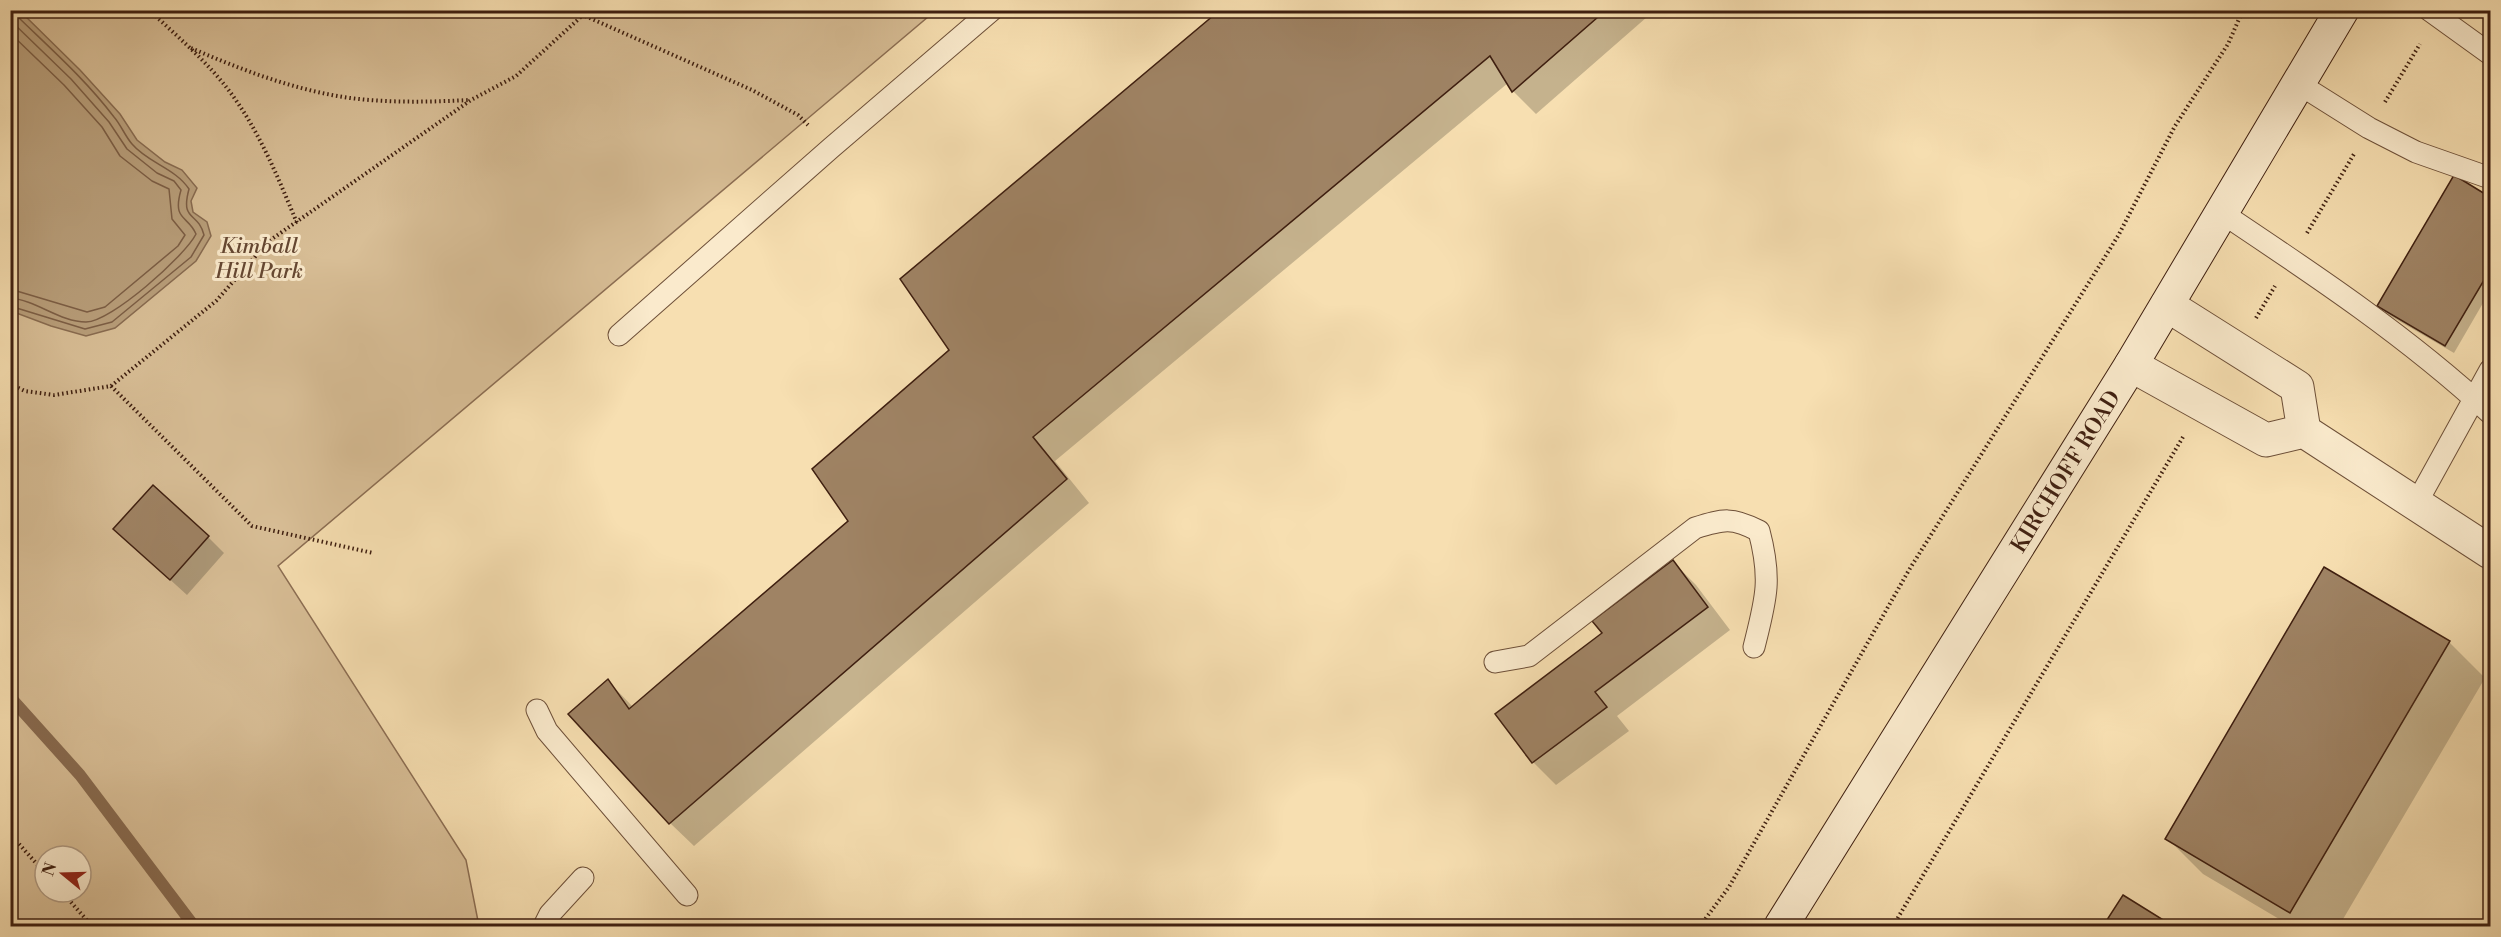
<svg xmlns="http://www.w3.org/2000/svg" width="2501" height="937" font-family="'Libre Bodoni',serif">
<rect width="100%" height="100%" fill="#f7dfb1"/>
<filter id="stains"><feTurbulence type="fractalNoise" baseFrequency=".00333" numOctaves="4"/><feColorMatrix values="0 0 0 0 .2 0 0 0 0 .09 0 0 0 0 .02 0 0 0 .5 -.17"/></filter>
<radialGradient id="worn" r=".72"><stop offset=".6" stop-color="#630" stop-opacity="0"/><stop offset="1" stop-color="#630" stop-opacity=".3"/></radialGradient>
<path fill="#d8be96" stroke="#8c6e53" stroke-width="1.5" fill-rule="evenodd" d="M 10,11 L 935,11 L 278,566 L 466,860 L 479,926 L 11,926 ZM 45,856 L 81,856 L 81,892 L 45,892 Z"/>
<path fill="#b89e7a" stroke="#886b50" stroke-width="1.5" d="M 10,11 L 20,11 L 80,70 L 120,114 L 137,140 L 165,162 L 182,170 L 197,188 L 191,201 L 193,212 L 207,222 L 211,236 L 196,261 L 115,328 L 86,336 L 51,326 L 11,311 Z"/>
<path fill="#0003" d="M 1223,10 L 1655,10 L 1536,114 L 1513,91 L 1508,83 L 1055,461 L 1089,503 L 694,846 L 670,823 L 608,681 L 633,707 L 850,522 L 951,350 Z
M 2455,177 L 2490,199 L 2490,291 L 2454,353 L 2387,314 L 2379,306 Z
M 208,537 L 224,553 L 187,595 L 132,545 Z
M 1673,562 L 1696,585 L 1730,630 L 1617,716 L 1629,731 L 1556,785 L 1533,762 L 1604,633 Z
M 2449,642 L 2485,678 L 2339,926 L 2291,926 L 2203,874 L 2167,838 Z
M 2123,897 L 2170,926 L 2105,926 Z"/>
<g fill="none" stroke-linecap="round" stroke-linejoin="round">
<path stroke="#7c5e45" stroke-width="1.5" d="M 10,20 L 71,79 L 109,122 L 127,149 L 157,173 L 174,181 L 181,190 C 172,221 188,215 196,234 C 185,256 111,322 86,322 C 60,322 36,300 10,298
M 10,33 L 64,85 L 102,127 L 120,156 L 152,181 L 169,189 L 172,219 L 185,235 L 178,246 L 105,307 L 87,312 L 10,289
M 10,306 L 85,329 L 112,322 L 191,257 L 204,235 C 198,211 180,222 189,189 C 175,168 148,163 132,144 C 125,136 121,125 114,117 C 86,80 51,49 18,17 L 16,10"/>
<path stroke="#886b50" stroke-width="12" d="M 10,697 L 80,775 L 194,926"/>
</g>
<path fill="#9f8364" stroke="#3f1f10" stroke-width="1.5" d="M 1220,10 L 1606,10 L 1512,92 L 1490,56 L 1033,437 L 1067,479 L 669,824 L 568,714 L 608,679 L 629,709 L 848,521 L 812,469 L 949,350 L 900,279 Z
M 2454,175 L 2490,197 L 2490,270 L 2445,346 L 2377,306 Z
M 153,485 L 209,536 L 170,580 L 113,529 Z
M 1673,560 L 1708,607 L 1595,692 L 1607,707 L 1532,763 L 1495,714 L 1602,633 L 1592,621 Z
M 2324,567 L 2450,641 L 2290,913 L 2165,839 Z
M 2123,895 L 2173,926 L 2103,926 Z"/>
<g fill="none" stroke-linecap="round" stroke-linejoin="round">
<g stroke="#6d4f38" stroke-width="23">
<path id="service" d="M 2429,10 L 2490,54
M 2299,84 L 2369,128 L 2416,152 L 2490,178
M 2222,213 C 2315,275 2408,337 2490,413
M 619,335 L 831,148 L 992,10
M 2416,504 L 2490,370
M 1495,662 L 1529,656 L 1695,528 C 1724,519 1732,517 1759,531 C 1772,580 1766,599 1754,647
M 537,710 L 547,731 L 687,895
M 544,926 L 550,914 L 583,878"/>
</g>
<g stroke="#6d4f38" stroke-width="35">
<path id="minor" d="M 2167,305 L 2297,387 L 2304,431
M 2131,365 L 2266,440 L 2304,431 L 2490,552"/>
</g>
<g stroke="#3f1f10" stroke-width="35">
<path id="secondary" d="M 1781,926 L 2131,365 L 2342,10"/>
</g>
<path stroke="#3f1f10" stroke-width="4" stroke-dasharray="1.5 3" stroke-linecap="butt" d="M 149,10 C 178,37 210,64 233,96 C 261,135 279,180 297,223
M 579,10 L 583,15 L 752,90 L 798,115 L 808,125
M 191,48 C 242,70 294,90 350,98 C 390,103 430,102 470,100
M 2385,102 L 2420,44
M 2307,233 L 2354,154
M 2256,318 L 2275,286
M 10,384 L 25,391 L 54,395 L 111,386 L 216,301 L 269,241 L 471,100 L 516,76 L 583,15 L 585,10
M 111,386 L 252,526 L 373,553
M 10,834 L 45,873
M 62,892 L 92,926
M 1700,926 L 1729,887 L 1909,570 L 2118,236 L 2175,126 L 2228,44 L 2243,10
M 1893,926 L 2183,437"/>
<use href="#service" stroke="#faeacc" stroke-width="21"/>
<use href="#minor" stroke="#faeacc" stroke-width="33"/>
<use href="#secondary" stroke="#faeacc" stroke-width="33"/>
</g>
<g text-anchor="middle" stroke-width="6" stroke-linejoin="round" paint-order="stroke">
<g font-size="22" font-style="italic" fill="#654732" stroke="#faeacc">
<text x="259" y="253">Kimball<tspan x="259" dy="25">Hill Park</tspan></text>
</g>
<g font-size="22" fill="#3f1f10" stroke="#faeacc">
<text transform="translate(2065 471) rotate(-58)" y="8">KIRCHOFF ROAD</text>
</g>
</g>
<rect width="2501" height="937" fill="none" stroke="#f7dfb1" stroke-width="36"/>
<rect x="12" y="12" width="2477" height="913" fill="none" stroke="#3f1f10" stroke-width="3"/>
<rect x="18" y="18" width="2465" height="901" fill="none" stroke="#3f1f10" stroke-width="1.5"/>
<g transform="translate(63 874) rotate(289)"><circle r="28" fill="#faeacc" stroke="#af9981" stroke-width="1.5"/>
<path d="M0-4.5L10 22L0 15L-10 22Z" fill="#8f2418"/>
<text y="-9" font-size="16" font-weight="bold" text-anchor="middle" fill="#3f1f10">N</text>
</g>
<rect width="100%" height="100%" filter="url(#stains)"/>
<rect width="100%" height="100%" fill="url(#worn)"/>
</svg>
